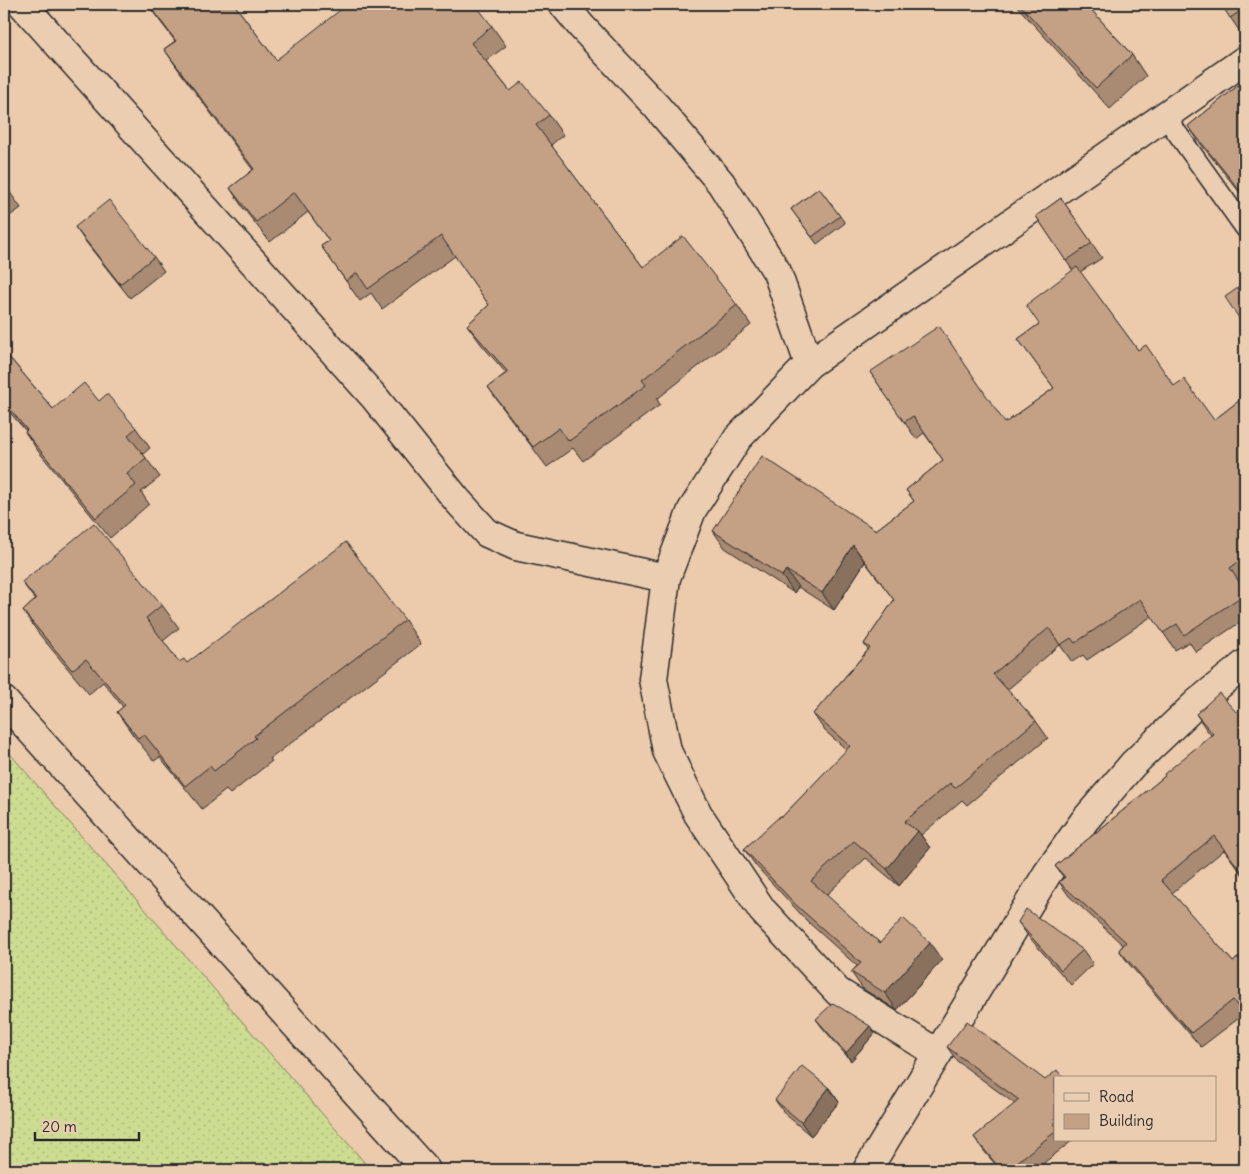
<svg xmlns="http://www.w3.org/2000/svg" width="1249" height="1174" font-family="Delius,sans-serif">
<defs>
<pattern id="grass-dots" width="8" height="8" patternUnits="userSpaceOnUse" patternTransform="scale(1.25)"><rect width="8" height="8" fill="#ccdc90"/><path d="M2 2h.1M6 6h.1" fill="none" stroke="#afbd7c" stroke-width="1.8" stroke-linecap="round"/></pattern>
</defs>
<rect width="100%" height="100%" fill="#eccaac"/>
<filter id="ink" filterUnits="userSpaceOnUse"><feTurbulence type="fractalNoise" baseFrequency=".02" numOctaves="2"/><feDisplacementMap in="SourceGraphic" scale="10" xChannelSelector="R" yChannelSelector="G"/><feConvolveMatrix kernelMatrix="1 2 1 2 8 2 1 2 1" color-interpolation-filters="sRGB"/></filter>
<g filter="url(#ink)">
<path fill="url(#grass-dots)" stroke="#7c845e" d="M 4,747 L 371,1170 L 4,1170 Z"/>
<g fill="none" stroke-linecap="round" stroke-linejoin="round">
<g stroke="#2b2b2b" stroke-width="22">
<path id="lane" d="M 1165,116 L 1245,228"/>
</g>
<g stroke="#2b2b2b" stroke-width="31">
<path id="street" d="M 22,4 L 375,398 L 457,500 L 487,533 L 516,546 L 666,578
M 563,4 L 581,26 L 657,107 L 721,183 L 777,272 L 809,364
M 4,701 L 426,1170
M 937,1053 L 838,992 L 762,910 L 698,814 L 667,751 L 653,679 L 666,578 L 692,510 L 738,438 L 809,364 L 1245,60"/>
</g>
<g stroke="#2b2b2b" stroke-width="31">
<path id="secondary" d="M 867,1170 L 1047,874 L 1085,820 L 1133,764 L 1198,702 L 1245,664"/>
</g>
<use href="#lane" stroke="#ebceb2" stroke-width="19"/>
<use href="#street" stroke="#ebceb2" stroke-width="28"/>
<use href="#secondary" stroke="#ebceb2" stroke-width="28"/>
</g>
<path fill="#a98a72" stroke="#2b2b2b" d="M 147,4 L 234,4 L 276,60 L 492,26 L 506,46 L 486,61 L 510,91 L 549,115 L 563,135 L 551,145 L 643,267 L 737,305 L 751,325 L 657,399 L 660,405 L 583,461 L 573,448 L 547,467 L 502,407 L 488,387 L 506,373 L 481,344 L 467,325 L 489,305 L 455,256 L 382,309 L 371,293 L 360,301 L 321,246 L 329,241 L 308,212 L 270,242 L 243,208 L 230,188 L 253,170 L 178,69 L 164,49 L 175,41 Z
M 1015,4 L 1086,4 L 1132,55 L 1146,76 L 1110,109 Z
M 1221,4 L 1245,4 L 1245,39 Z
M 1245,80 L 1245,206 L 1245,199 L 1200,143 L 1188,126 Z
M 4,184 L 21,208 L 4,220 Z
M 819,188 L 845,223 L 817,244 L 791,209 Z
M 1061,198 L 1102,258 L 1080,272 L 1138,350 L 1174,386 L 1214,420 L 1245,396 L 1245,583 L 1242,586 L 1245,590 L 1245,619 L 1196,652 L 1189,642 L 1175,650 L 1152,616 L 1087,660 L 1083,655 L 1072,662 L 1060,645 L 1007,690 L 1036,721 L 1048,738 L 967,805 L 962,800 L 921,835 L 930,848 L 899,886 L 866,858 L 826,895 L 880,943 L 942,960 L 897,1010 L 863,989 L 851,972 L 857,966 L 808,922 L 756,866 L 744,849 L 782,817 L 847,750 L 825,731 L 813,714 L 868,650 L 864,644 L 894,600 L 865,562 L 834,610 L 798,587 L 794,593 L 725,548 L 713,531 L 876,530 L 914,501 L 906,490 L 943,460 L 924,433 L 916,439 L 870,372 L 1005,423 L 1054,388 L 1018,339 L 1039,324 L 1073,271 L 1036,216 Z
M 75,227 L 154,257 L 164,271 L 130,298 L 85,241 Z
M 4,351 L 53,409 L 99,401 L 136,428 L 150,448 L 143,454 L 160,477 L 141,492 L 149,504 L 110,538 L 38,451 L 25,432 L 26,431 L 4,406 Z
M 22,582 L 162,605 L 179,628 L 163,641 L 179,662 L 187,663 L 405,620 L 421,644 L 270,759 L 272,761 L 230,794 L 226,790 L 202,809 L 160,757 L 154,761 L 133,735 L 117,712 L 123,707 L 103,682 L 89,694 L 39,634 L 23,611 L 35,600 Z
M 1245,704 L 1245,878 L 1224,850 L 1172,893 L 1233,962 L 1245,952 L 1245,1018 L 1243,1015 L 1201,1047 L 1129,964 L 1119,950 L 1123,945 L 1069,896 L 1059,882 L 1064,878 L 1055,866 L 1165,776 L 1211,735 L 1206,729 L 1196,714 L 1236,712 Z
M 1018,922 L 1083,950 L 1093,964 L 1071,985 L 1028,936 Z
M 816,1019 L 875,1033 L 851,1061 L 821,1026 Z
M 947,1047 L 1045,1080 L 1055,1078 L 1055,1140 L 1073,1140 L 1035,1170 L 1000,1170 L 984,1151 L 974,1137 L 1015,1104 L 957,1061 Z
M 829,1088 L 839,1102 L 811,1136 L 785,1114 L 775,1100 Z"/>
<path fill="#89715d" stroke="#2b2b2b" d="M 853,545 L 865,562 L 834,610 L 822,593 Z
M 786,570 L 798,587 L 794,593 L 782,576 Z
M 918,831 L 930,848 L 899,886 L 887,869 Z
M 930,943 L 942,960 L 897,1010 L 885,993 Z
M 870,1026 L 875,1033 L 851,1061 L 846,1053 Z
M 829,1088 L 839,1102 L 811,1136 L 801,1122 Z"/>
<path fill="#c4a185" stroke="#2b2b2b" d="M 148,4 L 234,4 L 276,60 L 348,4 L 475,4 L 492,26 L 471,43 L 510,91 L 522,82 L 549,115 L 536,125 L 643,267 L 683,236 L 737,305 L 642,380 L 646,385 L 569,441 L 559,428 L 533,447 L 488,387 L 508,372 L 467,325 L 489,305 L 441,236 L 368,289 L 357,273 L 346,281 L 321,246 L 329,241 L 294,192 L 256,222 L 230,188 L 254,169 L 164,49 L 176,41 Z
M 1019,4 L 1086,4 L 1132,55 L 1096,88 Z
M 1221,4 L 1245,4 L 1245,8 L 1230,18 Z
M 1245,80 L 1245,197 L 1188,126 Z
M 4,184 L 8,190 L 4,192 Z
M 819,188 L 840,216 L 812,237 L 791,209 Z
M 1061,198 L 1092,243 L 1066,261 L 1036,216 Z
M 1245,199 L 1245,206 L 1242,201 Z
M 109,200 L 154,257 L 120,284 L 75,227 Z
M 1077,267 L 1138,350 L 1146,345 L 1174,386 L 1184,379 L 1214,420 L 1245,396 L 1245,557 L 1230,568 L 1245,591 L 1245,594 L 1184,635 L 1177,624 L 1163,633 L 1140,599 L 1075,643 L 1071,638 L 1060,645 L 1049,628 L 993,674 L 1036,721 L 955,788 L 950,783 L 904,822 L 918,831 L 887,869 L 854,841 L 811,881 L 880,943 L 903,918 L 930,943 L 885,993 L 851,972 L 861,963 L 796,905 L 744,849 L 780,816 L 782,817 L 850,746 L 813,714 L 870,648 L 864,644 L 894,600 L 853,545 L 822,593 L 786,570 L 782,576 L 713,531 L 762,456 L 876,530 L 914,501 L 906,490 L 943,460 L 913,416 L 904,422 L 870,372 L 939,326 L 1005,423 L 1054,388 L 1018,339 L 1039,324 L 1026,305 Z
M 1245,283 L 1245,327 L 1225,297 Z
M 4,351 L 53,409 L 84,383 L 99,401 L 107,394 L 136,428 L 128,435 L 146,458 L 127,474 L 136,485 L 96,518 L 25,432 L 27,430 L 4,402 Z
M 94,523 L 162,605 L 146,618 L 179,662 L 184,659 L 187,663 L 346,542 L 405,620 L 254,736 L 256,738 L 214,771 L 210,766 L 185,786 L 144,734 L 138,738 L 117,712 L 125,705 L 86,659 L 72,670 L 23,611 L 36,599 L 22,582 Z
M 1219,693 L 1236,712 L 1245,704 L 1245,876 L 1214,836 L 1161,880 L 1233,962 L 1245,952 L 1245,1016 L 1233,1000 L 1191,1033 L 1119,950 L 1126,942 L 1059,882 L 1065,877 L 1055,866 L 1165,776 L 1164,774 L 1213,734 L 1196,714 Z
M 1026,909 L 1083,950 L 1061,970 L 1018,922 Z
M 833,1003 L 870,1026 L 846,1053 L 816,1019 Z
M 967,1021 L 1045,1080 L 1057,1070 L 1063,1078 L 1055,1078 L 1055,1132 L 1007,1170 L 1001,1170 L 974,1137 L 1019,1100 L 947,1047 Z
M 802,1066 L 829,1088 L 801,1122 L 775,1100 Z
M 1017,1166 L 1021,1170 L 1011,1170 Z"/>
</g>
<rect width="1249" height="1174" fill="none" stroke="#ebceb2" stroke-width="20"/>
<rect x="10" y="10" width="1229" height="1154" fill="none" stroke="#2b2b2b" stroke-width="2" filter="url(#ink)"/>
<rect x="1054" y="1076" width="162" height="65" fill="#ebceb2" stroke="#9e8d7c"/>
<rect x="1064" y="1093" width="25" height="8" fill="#ebceb2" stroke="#9e8d7c"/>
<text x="1099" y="1102" font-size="15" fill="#2b2b2b">Road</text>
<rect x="1064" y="1114" width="25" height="15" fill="#c4a185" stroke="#9e8d7c"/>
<text x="1099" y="1126" font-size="15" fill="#2b2b2b">Building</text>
<path d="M35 1132v8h104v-8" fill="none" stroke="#2b2b2b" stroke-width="2.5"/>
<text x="42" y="1132" font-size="15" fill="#2b2b2b" stroke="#ebceb2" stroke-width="4" paint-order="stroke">20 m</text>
</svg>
